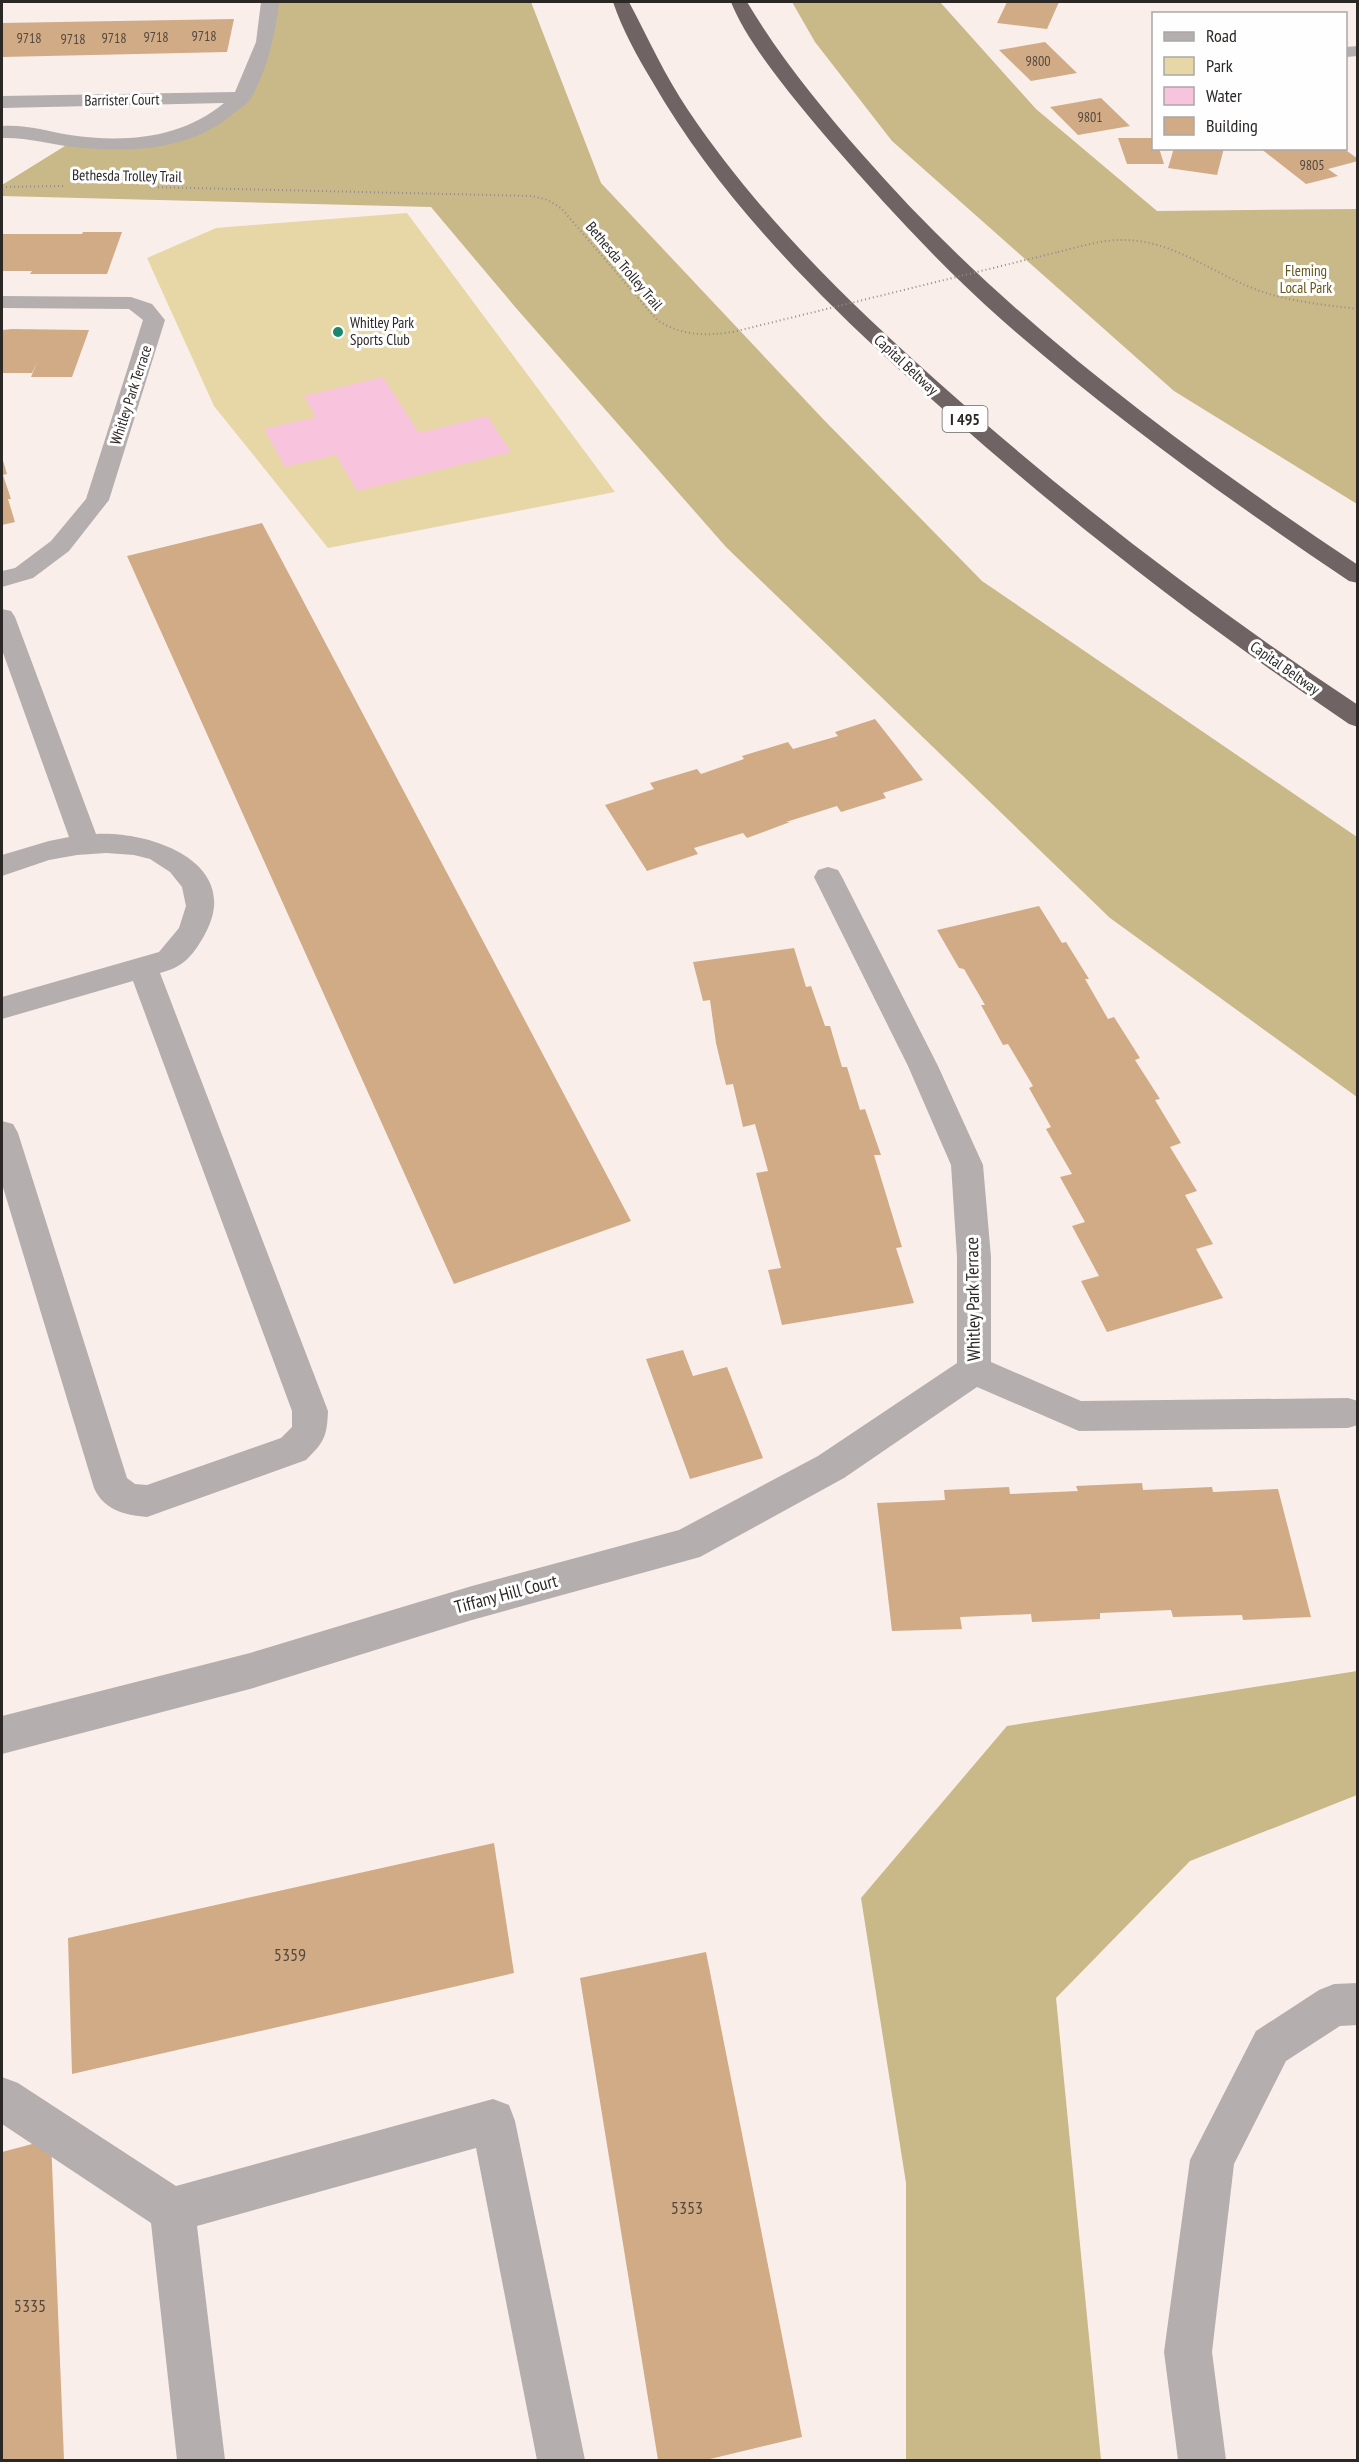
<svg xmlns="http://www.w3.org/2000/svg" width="1359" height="2462" font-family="'PT Sans Narrow',sans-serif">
<rect width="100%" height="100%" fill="#faeeea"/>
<path fill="#e7d6a6" d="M 407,213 L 615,492 L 328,548 L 214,406 L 147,258 L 216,228 Z"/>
<path fill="#c9b888" d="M 270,2 L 531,2 L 601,183 L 823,419 L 982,581 L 1357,837 L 1357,1097 L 1110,918 L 726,547 L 516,308 L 431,207 L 2,196 L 2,185 L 73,141 L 172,138 L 242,97 L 265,43 Z
M 792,2 L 940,2 L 1036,109 L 1157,211 L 1357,209 L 1357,504 L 1174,391 L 892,141 L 815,42 Z
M 1357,1671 L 1357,1795 L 1190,1861 L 1056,1998 L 1101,2460 L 906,2460 L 906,2183 L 861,1898 L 1007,1726 Z"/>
<path fill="#f8c3dc" d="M 383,377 L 419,433 L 487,416 L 511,452 L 357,491 L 336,455 L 285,467 L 264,429 L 316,417 L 304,396 Z"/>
<path fill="#d1ab86" d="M 1007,2 L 1059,2 L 1047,29 L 997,23 Z
M 234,19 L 227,52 L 2,57 L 2,23 Z
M 1045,42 L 1077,73 L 1031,81 L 999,50 Z
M 1101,98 L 1130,126 L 1078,135 L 1050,107 Z
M 1118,138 L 1154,138 L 1154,148 L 1159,148 L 1164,164 L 1127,164 Z
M 1174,148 L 1224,148 L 1217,175 L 1168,168 Z
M 1260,148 L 1343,148 L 1358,159 L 1358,161 L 1328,169 L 1338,176 L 1306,184 Z
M 83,232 L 122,232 L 107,274 L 30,274 L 32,271 L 2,271 L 2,234 L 82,234 Z
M 12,329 L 89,330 L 72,377 L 31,377 L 37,362 L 32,373 L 2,373 L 2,330 Z
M 2,457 L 7,474 L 3,475 L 11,499 L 8,499 L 15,522 L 2,525 Z
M 262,523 L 631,1221 L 454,1284 L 127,556 Z
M 875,719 L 923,780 L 883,793 L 886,798 L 841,812 L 837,806 L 786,822 L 790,822 L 747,838 L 743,833 L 694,848 L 698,854 L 647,871 L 605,805 L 654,789 L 650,783 L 697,769 L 701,774 L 744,759 L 742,756 L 788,742 L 793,749 L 838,736 L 835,732 Z
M 1039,906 L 1062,943 L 1066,942 L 1089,979 L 1085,979 L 1108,1019 L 1114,1017 L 1140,1058 L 1135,1060 L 1160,1099 L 1155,1100 L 1181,1143 L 1170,1147 L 1197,1191 L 1185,1195 L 1213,1244 L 1196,1249 L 1223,1298 L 1107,1332 L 1081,1281 L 1099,1276 L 1072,1226 L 1085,1222 L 1060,1177 L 1072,1174 L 1046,1129 L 1051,1127 L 1029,1088 L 1033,1086 L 1008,1044 L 1003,1045 L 981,1005 L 985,1005 L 964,969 L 959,968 L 937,930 Z
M 794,948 L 806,987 L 811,986 L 825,1026 L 830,1026 L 842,1067 L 847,1067 L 860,1110 L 865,1109 L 881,1155 L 874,1155 L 902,1247 L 896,1248 L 914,1303 L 782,1325 L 768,1270 L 781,1268 L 756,1173 L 768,1171 L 755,1124 L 743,1127 L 733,1084 L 726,1085 L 716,1043 L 710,1000 L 703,1001 L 693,962 Z
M 683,1350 L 693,1376 L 727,1367 L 763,1458 L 690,1479 L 646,1359 Z
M 1142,1483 L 1143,1490 L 1212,1487 L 1213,1492 L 1278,1489 L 1311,1617 L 1243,1620 L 1242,1615 L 1173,1617 L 1171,1610 L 1100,1613 L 1100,1619 L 1032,1622 L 1031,1614 L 960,1617 L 962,1629 L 892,1631 L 877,1503 L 945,1500 L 944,1490 L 1009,1487 L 1010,1494 L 1078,1491 L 1076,1486 Z
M 494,1843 L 514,1973 L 72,2074 L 68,1938 Z
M 706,1952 L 802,2437 L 706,2460 L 658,2460 L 580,1978 Z
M 51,2139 L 64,2460 L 2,2460 L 2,2152 Z"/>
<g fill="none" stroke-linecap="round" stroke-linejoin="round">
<path stroke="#948c89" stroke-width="2" stroke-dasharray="1 3" stroke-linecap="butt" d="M 2,187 L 65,186
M 150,187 L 532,196 L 548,200 L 561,208 L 657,320 C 682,336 705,336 733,332
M 1058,252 C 1079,247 1100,240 1121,240 C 1174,239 1215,276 1263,292 C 1293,302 1326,305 1358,309"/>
<path fill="#b4aeaf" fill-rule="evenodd" d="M 2,609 L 11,611 L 15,617 L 96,834 C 153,831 245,864 204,936 C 192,957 183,967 160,973 L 328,1411 C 327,1437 324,1442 306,1460 L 147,1517 C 124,1515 104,1510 94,1488 L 2,1184 L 2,1121 L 13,1124 L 18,1133 L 127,1478 L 135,1484 L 147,1485 L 281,1438 L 292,1427 L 292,1411 L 133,981 L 2,1019 L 2,997 L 159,952 L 179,928 L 186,906 L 182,887 L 170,872 L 150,859 L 134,855 L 106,853 L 77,855 L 49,860 L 2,876 L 2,855 L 49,841 L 69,837 L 2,650 Z
M 1358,1983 L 1358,2025 L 1340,2026 L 1286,2061 L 1234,2164 L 1212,2352 L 1226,2460 L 1178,2460 L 1164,2352 L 1190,2160 L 1256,2031 L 1319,1990 L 1334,1984 Z
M 2,2077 L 18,2083 L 176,2186 L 493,2099 L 509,2105 L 515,2121 L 585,2460 L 537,2460 L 476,2148 L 197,2226 L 225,2460 L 177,2460 L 151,2223 L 2,2124 Z"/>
<path fill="#b4aeaf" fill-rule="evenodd" d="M 261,2 L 279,2 C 275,35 268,68 251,98 C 247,104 240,109 234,113 C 191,151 128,153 74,147 C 49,144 26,137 2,138 L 2,126 C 24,124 47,131 70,135 C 124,143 181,139 224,103 L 2,108 L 2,96 L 235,92 L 256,42 Z
M 1358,46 L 1358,56 L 1346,57 L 1346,47 Z
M 2,296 L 131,297 L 152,304 L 165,320 L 109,500 L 69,551 L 33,578 L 2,587 L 2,571 L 15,568 L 51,541 L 86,499 L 143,320 L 129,309 L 2,308 Z
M 828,867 L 838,870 L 842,877 L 938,1066 L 983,1165 L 991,1257 L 991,1362 L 1081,1401 L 1348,1398 L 1358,1401 L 1358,1425 L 1348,1428 L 1079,1431 L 977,1387 L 844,1478 L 700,1557 L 472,1620 L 250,1689 L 2,1754 L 2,1716 L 250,1653 L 472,1586 L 679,1530 L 818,1456 L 957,1363 L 957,1257 L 951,1165 L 908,1066 L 814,877 L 818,870 Z"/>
<path fill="#6f6364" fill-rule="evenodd" d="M 613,2 L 629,2 C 648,38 665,76 688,110 C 757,213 846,300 938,382 C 1070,500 1210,607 1358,705 L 1358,727 L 1349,724 C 1188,615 1035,496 892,363 C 801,279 714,189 652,81 C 637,56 622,29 613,2 Z
M 731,2 L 747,2 C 780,57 820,106 862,154 C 1004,317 1178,445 1358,565 L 1358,583 L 1349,581 C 1229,500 1111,416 1002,320 C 941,266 886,206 833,145 C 801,107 748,46 731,2 Z"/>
<path stroke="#948c89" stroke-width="2" stroke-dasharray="1 3" stroke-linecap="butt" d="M 733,332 L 1058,252"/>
</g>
<circle fill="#188a6b" stroke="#fefefe" stroke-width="2" cx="338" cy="332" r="6"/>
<g text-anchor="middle" stroke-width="6" stroke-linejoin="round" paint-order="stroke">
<g font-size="14" fill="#54483d">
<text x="204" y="41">9718</text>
<text x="156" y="42">9718</text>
<text x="29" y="43">9718</text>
<text x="114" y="43">9718</text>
<text x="73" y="44">9718</text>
<text x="1038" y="66">9800</text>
<text x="1090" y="122">9801</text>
<text x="1312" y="170">9805</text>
</g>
<g font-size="15" fill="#2b2725" stroke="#fefefe">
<text transform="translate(122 100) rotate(-1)" y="5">Barrister Court</text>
<text transform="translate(127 176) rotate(1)" y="5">Bethesda Trolley Trail</text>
<text transform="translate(624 266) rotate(50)" y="5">Bethesda Trolley Trail</text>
<text transform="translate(906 365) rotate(43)" y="5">Capital Beltway</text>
<text transform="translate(131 395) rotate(-72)" y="5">Whitley Park Terrace</text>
<text transform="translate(1285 668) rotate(35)" y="5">Capital Beltway</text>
</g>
<g font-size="15" fill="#65541b" stroke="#fefefe">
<text x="1306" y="276">Fleming<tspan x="1306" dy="17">Local Park</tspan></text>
</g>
<g font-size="15" fill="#2b2725" stroke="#fefefe" text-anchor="start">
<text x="350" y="328">Whitley Park<tspan x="350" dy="17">Sports Club</tspan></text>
</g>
<rect fill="#fefefe" stroke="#6a6866" stroke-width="1.5" x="942.5" y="406" width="45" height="26" rx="4.5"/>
<g font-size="16" font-weight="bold" fill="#2b2725">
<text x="965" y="425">I 495</text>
</g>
<g font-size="18" fill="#2b2725" stroke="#fefefe">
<text transform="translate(973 1299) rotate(-91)" y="6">Whitley Park Terrace</text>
<text transform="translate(506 1594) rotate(-15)" y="6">Tiffany Hill Court</text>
</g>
<g font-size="18" fill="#54483d">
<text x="290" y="1961">5359</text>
<text x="687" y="2214">5353</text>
<text x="30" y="2312">5335</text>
</g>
</g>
<rect width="1359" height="2462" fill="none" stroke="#2b2725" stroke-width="6"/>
<rect x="1152" y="12" width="195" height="138" fill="#fefefe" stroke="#aaa8a7" stroke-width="1.5"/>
<rect x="1164" y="32" width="30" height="9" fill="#b4aeaf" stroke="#aaa8a7" stroke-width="1.5"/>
<text x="1206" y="42" font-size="18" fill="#2b2725">Road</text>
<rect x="1164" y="57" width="30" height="18" fill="#e7d6a6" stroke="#aaa8a7" stroke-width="1.5"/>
<text x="1206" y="72" font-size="18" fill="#2b2725">Park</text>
<rect x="1164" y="87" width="30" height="18" fill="#f8c3dc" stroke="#aaa8a7" stroke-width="1.5"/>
<text x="1206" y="102" font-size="18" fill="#2b2725">Water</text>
<rect x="1164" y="117" width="30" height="18" fill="#d1ab86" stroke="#aaa8a7" stroke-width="1.5"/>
<text x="1206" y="132" font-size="18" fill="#2b2725">Building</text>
</svg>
